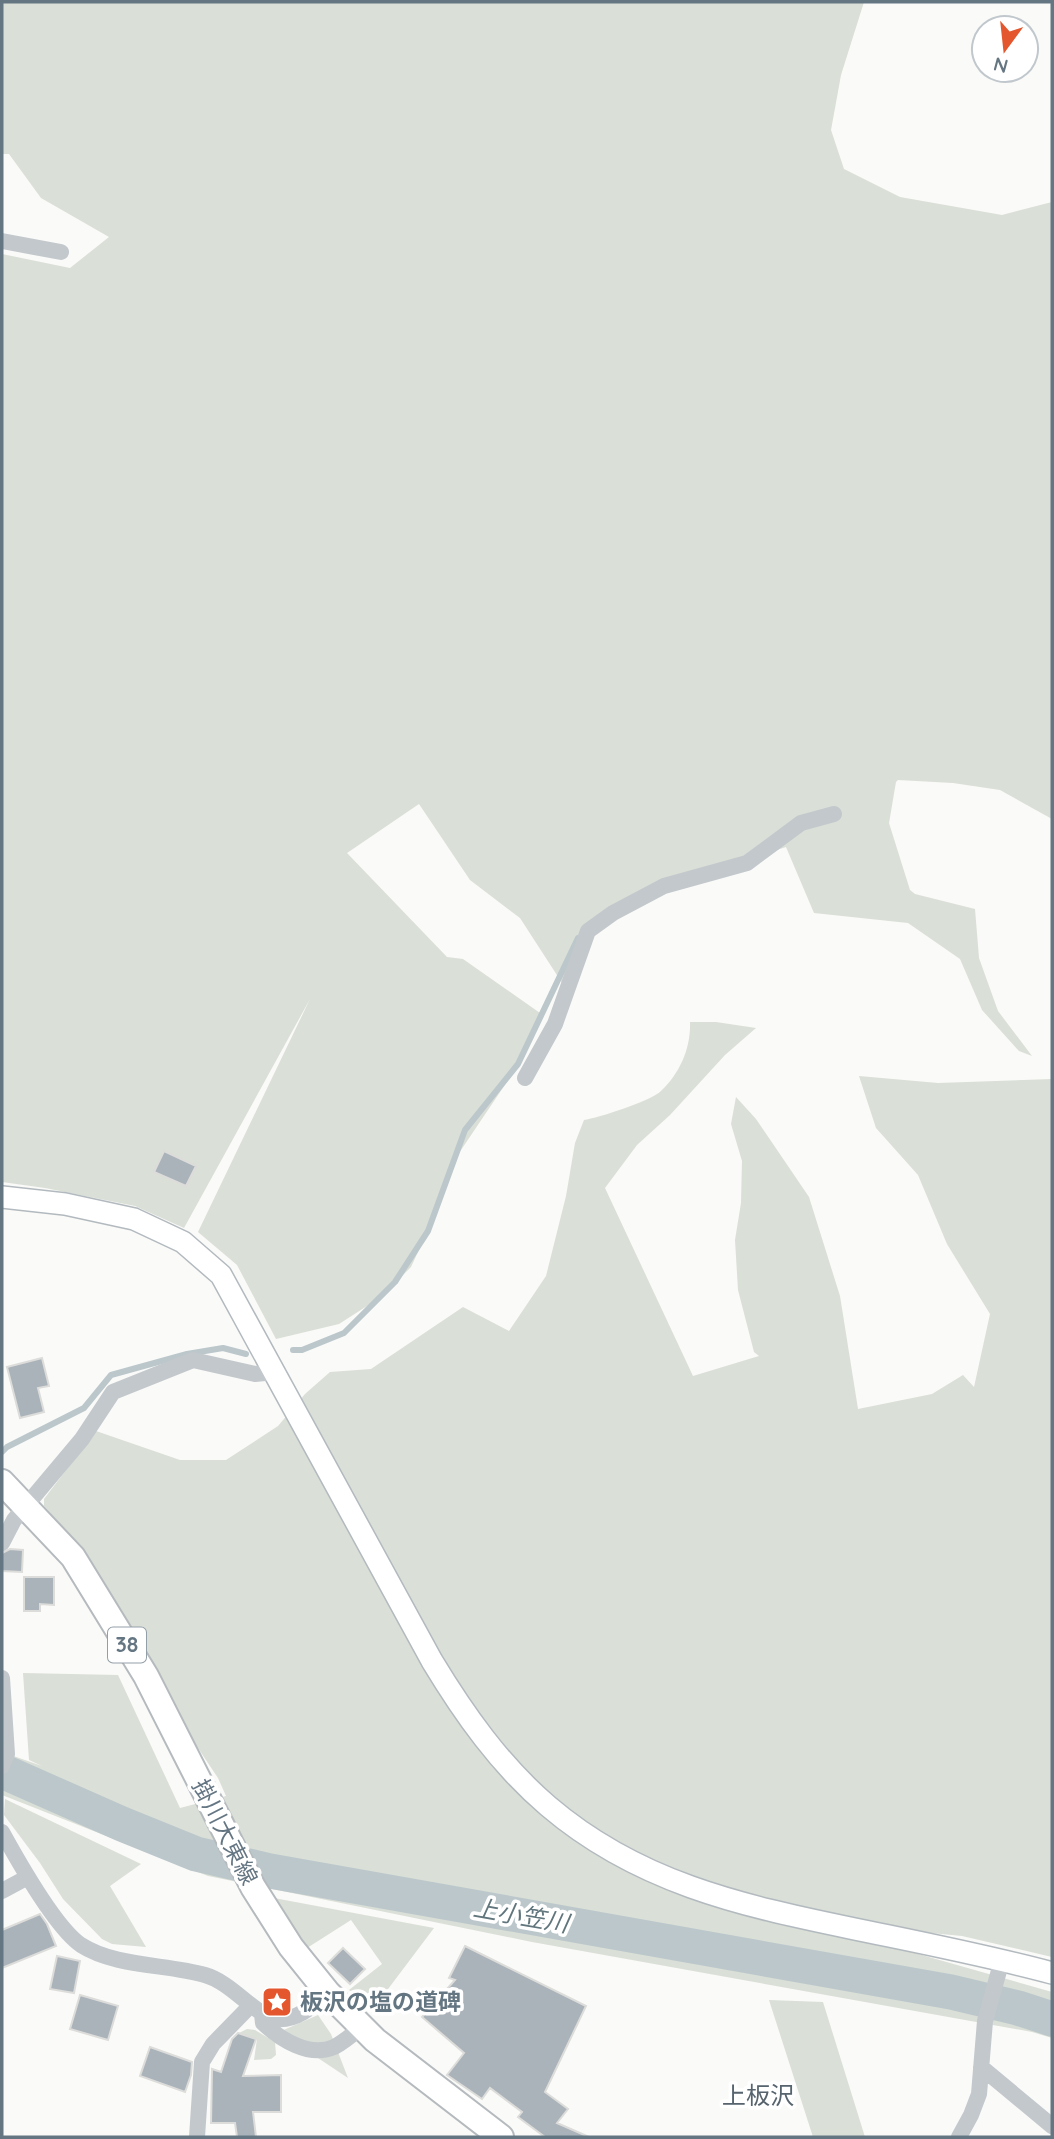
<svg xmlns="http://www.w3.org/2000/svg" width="1054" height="2139" font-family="Quicksand,'Noto Sans JP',sans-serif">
<rect width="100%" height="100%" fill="#fafaf8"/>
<path fill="#dadfd7" d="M 2,2 L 864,2 L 841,75 L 831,130 L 844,169 L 900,197 L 1002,215 L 1052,202 L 1052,819 L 1000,790 L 953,783 L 898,780 L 896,782 L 889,823 L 910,890 L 915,894 L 975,909 L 979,958 L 998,1011 L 1032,1056 L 1019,1051 L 982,1010 L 960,959 L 908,923 L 814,913 L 786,847 L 664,886 L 588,931 L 566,989 L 520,918 L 470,880 L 419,804 L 347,853 L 447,957 L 463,959 L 540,1013 L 525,1055 L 459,1153 L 436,1213 L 411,1267 L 381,1297 L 339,1324 L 276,1339 L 237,1265 L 198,1232 L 310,999 L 184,1228 L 135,1206 L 45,1188 L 2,1182 L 2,254 L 70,268 L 109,237 L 41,198 L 9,154 L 2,154 Z
M 690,1022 L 716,1022 L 756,1028 L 725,1055 L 670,1115 L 637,1145 L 605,1188 L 693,1376 L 759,1356 L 754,1352 L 738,1290 L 735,1240 L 741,1203 L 742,1161 L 731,1124 L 736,1097 L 756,1119 L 809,1197 L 840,1296 L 858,1409 L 932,1394 L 963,1375 L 974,1387 L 990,1314 L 947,1244 L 918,1175 L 876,1128 L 859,1076 L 938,1083 L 1052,1079 L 1052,1957 L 962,1936 L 798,1920 L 1052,1992 L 1052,2038 L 1032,2032 L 532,1942 L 208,1876 L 2,1795 L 2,1752 L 42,1766 L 29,1760 L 23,1673 L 118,1675 L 180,1808 L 226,1796 L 218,1778 L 174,1712 L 85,1551 L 44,1506 L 44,1499 L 96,1431 L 180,1460 L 226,1460 L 278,1426 L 305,1394 L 330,1372 L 371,1369 L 463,1307 L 509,1331 L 546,1276 L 566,1196 L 575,1143 L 584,1120 C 598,1118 651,1101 661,1091 C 680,1073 691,1048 690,1022 Z
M 5,1799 L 141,1864 L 110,1886 L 146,1947 L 112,1944 L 102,1939 L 63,1899 L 40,1863 L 4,1815 Z
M 274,1898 L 434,1928 L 373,2009 L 349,1990 L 382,1964 L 351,1920 L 307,1948 Z
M 769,2000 L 823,2002 L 865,2137 L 813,2137 Z
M 318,2015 L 331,2034 L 348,2078 L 279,2032 Z
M 247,2029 L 255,2030 L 275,2042 L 276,2055 L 271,2059 L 254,2060 L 257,2039 L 239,2033 Z"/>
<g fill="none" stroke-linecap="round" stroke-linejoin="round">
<path stroke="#bbc7cb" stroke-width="6" d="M 293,1350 L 302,1350 L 344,1333 L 395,1282 L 428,1231 L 465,1130 L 518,1064 L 578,938
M 2,1452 L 7,1447 L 84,1408 L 111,1375 L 187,1354 L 223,1348 L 246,1354"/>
<path stroke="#bbc7cb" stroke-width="35" d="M 2,1771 L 122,1824 L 196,1854 L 270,1871 L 951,1992 L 1018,2008 L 1052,2019"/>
</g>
<path fill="#aab3b9" stroke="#dcdcda" stroke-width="2" d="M 164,1151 L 196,1166 L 186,1186 L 154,1172 Z
M 42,1358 L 49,1386 L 38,1388 L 44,1412 L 20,1418 L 7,1367 Z
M 10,1549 L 23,1550 L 22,1572 L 2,1571 L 2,1553 Z
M 24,1577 L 54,1577 L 54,1605 L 40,1604 L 40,1611 L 24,1611 Z
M 40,1914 L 47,1924 L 56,1946 L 2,1968 L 2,1930 Z
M 465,1946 L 586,2006 L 545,2092 L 568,2109 L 557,2123 L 589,2137 L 545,2137 L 518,2117 L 522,2112 L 490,2088 L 482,2099 L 447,2075 L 464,2053 L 422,2017 L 455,1980 L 449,1978 Z
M 343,1948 L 365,1969 L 350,1984 L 328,1963 Z
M 57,1956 L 80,1961 L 74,1993 L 50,1989 Z
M 80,1995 L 118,2006 L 108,2040 L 70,2029 Z
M 238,2033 L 256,2039 L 243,2076 L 281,2075 L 281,2112 L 253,2112 L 256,2137 L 237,2137 L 235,2123 L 211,2123 L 212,2069 L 221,2072 L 232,2039 Z
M 150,2047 L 192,2062 L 191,2075 L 185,2092 L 140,2076 Z"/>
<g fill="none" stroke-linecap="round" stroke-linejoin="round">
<g stroke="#b3babf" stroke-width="24">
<path id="secondary" d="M 2,1197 L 65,1204 L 134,1219 L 183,1242 L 221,1275 L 432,1661 C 464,1714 500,1765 548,1806 C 637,1882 739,1905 850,1928 C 917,1942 985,1955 1052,1973"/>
</g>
<g stroke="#b5babe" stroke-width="28">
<path id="primary" d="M 2,1482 L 73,1557 L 146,1676 L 253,1887 L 291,1947 L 328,1993 L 375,2040 L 501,2137"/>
</g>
<path stroke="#c3c8cc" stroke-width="16" d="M 2,241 L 61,252
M 525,1078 L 555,1024 L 588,931 L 613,913 L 664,886 L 747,863 L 801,823 L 834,814
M 2,1543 L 14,1520 L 82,1439 L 113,1392 L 193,1360 L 255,1374 L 275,1372
M 2,1678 L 7,1754 L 2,1766
M 2,1832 C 18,1861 56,1928 81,1945 C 115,1967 167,1964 205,1975 C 233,1983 255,2016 277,2019 C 297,2021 314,2005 328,1993
M 2,1891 L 28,1877
M 262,2014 L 263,2023 C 280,2039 309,2058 334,2047 C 344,2042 353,2034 361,2027
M 981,2067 L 1052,2126
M 197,2137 L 202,2062 L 213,2044 L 251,2005
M 959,2137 L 971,2115 L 979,2094 L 985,2021 L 1002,1960"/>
<use href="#secondary" stroke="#fff" stroke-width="21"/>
<use href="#primary" stroke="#fff" stroke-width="24"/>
</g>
<defs>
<g id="sight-square" transform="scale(1.575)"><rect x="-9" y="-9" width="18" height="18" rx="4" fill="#e4572e" stroke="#fff"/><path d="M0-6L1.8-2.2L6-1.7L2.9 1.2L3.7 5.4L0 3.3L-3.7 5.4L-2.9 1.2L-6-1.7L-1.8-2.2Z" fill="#fff"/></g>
</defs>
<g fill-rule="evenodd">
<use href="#sight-square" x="277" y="2002"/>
</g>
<g text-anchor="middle" stroke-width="7" stroke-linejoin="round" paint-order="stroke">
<rect fill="#fff" stroke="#939fa8" stroke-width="2" x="108" y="1627.5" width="38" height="35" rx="5"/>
<g font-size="21" font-weight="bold" fill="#657683">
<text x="127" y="1652">38</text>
</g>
<g font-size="23" fill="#657683" stroke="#fff">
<text transform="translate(225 1832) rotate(63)" y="8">掛川大東線</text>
</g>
<g font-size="23" font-weight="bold" fill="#657683" stroke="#fff" text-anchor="start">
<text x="300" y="2010">板沢の塩の道碑</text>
</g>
<g font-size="24" font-style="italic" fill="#60757c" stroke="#fff">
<text transform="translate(521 1916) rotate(10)" y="8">上小笠川</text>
</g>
<g font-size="24" fill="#57646e" stroke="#fff">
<text x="758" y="2104">上板沢</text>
</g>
</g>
<rect width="1054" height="2139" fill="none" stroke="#657683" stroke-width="7"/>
<g transform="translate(1005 49) rotate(195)"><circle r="33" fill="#ffffff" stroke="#c1c8cd" stroke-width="2"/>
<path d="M0-5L12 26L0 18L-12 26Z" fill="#e4572e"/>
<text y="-10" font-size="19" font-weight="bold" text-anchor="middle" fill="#657683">N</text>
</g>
</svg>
